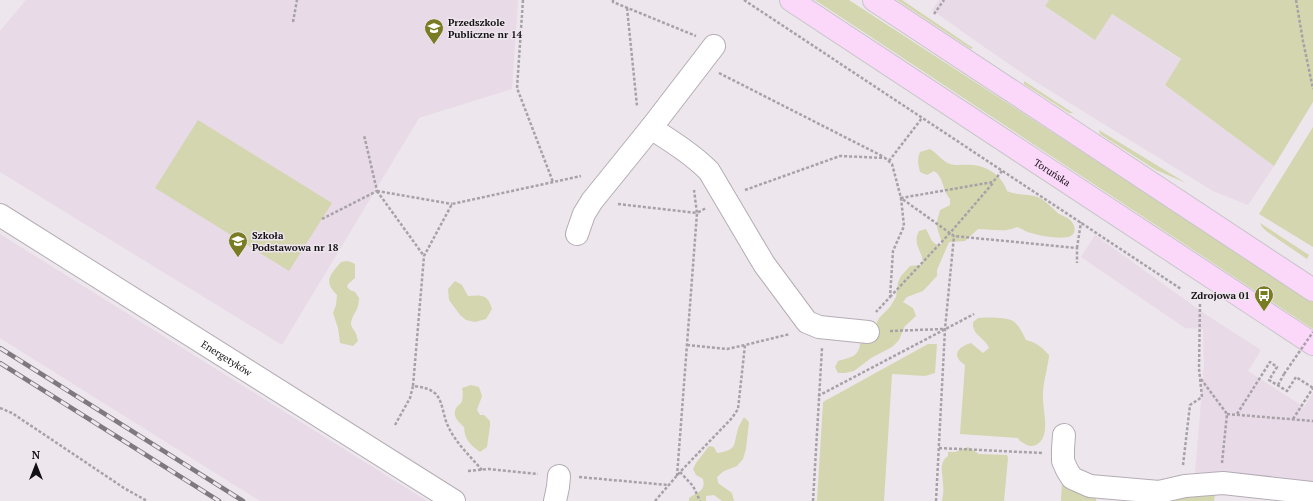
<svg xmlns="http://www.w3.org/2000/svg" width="1313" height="501" font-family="'PT Serif',serif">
<rect width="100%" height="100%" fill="#ede6ed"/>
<path fill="#e8dae7" d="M 26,0 L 518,0 L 512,89 L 419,118 L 282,345 L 0,172 L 0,31 Z
M 939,0 L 1049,0 L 1045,6 L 1095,40 L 1112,14 L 1181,60 L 1165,85 L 1274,166 L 1248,205 L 1213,191 L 1102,123 L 1025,75 L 980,44 L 932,10 Z
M 0,234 L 427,501 L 260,501 L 0,338 Z
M 1095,235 L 1208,316 L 1261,350 L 1248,371 L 1304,407 L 1313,393 L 1313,485 L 1195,474 L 1204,366 L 1203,329 L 1185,328 L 1081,257 Z"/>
<path fill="#d4d6af" d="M 815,0 L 849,0 L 1313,302 L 1313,329 Z
M 897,0 L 902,0 L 973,48 L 971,49 Z
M 1049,0 L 1313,0 L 1313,102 L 1274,166 L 1165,85 L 1181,59 L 1112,14 L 1095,40 L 1045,6 Z
M 1024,81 L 1073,113 L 1069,113 L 1024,84 Z
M 198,120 L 332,203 L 289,271 L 155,188 Z
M 1313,127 L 1313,247 L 1259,214 Z
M 1099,130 L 1186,183 L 1156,170 L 1100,134 Z
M 930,149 C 937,153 942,161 950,164 C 957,166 965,164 972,165 C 988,166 1002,176 1007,191 C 1017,196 1030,193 1040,198 C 1047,202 1053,209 1059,214 C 1063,216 1067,217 1070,220 C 1076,225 1077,235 1068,237 C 1059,239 1040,236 1031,233 C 1026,232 1023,229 1017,227 C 1005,233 991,229 978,229 L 965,241 L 949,242 L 937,270 L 937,276 L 923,291 L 907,297 L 903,302 L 913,308 L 916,316 L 905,326 L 899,340 L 892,347 L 871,358 L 854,371 L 845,373 L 838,373 L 835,367 L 838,361 C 850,357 858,358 860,344 L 865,340 L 872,337 L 877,322 L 880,317 L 890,307 L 896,297 L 898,282 L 901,276 L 910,266 L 920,265 L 923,263 C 922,250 912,244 919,231 L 926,229 L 932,241 L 938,246 L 942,244 C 941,238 938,233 937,227 C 936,222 939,215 940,210 L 950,205 L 950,199 C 942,190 944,177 934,171 L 927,175 L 920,172 C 918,165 917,159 920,152 Z
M 1260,223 L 1309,255 L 1307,259 L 1266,231 L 1262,227 Z
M 347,261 L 351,262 L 355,264 L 355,278 L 348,284 L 347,287 L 350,290 L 355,292 L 359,298 C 359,311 352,314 351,323 C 351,327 353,328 355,332 C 357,335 357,338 358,341 L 353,346 L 340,343 L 338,328 L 333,313 L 336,305 L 337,295 C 323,281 330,275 341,262 Z
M 455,281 L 462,285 L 468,296 C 481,295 488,294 492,309 L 486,319 L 475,322 L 466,320 L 460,315 L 449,300 L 448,289 Z
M 978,318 C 985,317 1008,317 1013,321 C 1019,325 1023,334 1026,340 C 1035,342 1042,347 1049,355 C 1048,368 1043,381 1043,395 C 1042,409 1052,437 1036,445 C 1030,448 1025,444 1019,440 L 1018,438 L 960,434 L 965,365 C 951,356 957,347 971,343 L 983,353 L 989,348 C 985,337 972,336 973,322 Z
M 928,344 L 937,344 L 935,373 L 925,376 L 892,374 L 884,501 L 817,501 L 823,402 Z
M 471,385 L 479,387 L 482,396 L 477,410 L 480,415 L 484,415 L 490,421 L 490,426 L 487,447 L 480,452 C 470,444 465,441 464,427 C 458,422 452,416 456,408 C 458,405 461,404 462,401 C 463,396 463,392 462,388 Z
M 744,417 L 749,422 L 746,449 L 743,459 L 737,466 L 724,471 L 717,477 L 718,483 L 732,493 L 734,501 L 722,501 L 714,495 L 706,496 L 706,501 L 689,501 L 689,498 C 698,492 706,491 703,479 L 696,475 L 693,469 L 696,463 L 709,446 L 714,447 L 717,453 C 738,450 733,445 738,429 C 739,425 742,421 744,417 Z
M 968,447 L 979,454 L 1007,455 L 1008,458 L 1004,501 L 942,501 C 943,495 944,490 943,484 C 943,474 938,463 948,456 L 948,452 L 955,452 Z
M 1063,461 L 1096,497 L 1096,501 L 1061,501 Z
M 1216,489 L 1214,501 L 1166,501 Z"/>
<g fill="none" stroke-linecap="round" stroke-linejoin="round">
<g stroke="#b4adb4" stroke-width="24">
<g id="minor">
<path d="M 651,128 C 671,141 692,154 709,171 L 764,264 L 807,322 L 819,327 L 868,332"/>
<path id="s1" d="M 0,215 L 454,501"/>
<path d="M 577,234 L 584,214 L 592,201 L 651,128 L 714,46"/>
<path d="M 1064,435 L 1063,449 L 1063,461 L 1067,470 L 1072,478 L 1090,486 L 1159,492 L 1185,486 L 1223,483 L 1313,493"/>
<path d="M 555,501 L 558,487 L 559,476"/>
</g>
</g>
<g stroke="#c6c6c6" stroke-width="24">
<g id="major">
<path id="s2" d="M 791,0 L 1313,344"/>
<path d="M 874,0 L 1313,290"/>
</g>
</g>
<path stroke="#a7a2a7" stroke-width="2.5" stroke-dasharray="3 2" stroke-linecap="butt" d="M 523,0 L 517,88 L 553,182
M 613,0 L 613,2 L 696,36
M 744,0 L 1181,289
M 1296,0 L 1303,41 L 1313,89
M 627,8 L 637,106
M 934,14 L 944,0
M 293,22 L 297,0
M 719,73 L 884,157
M 889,161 L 922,118
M 1002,171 L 993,182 L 901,198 L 954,236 L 1077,248 L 1077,263
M 745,190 L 840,156 L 885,158 L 892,164 L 901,198 L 904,226 L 893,251 L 890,297 L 876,312
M 377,191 L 424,256
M 377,191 L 452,204
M 618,204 L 697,213 L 694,190
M 322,219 L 377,191 L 364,135
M 1077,248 L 1081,222
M 890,297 L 950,233 L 993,183
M 890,331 L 943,329
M 687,345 L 727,349 L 745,345
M 1201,379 L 1227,414 L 1222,463
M 1278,385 L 1284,374
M 818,396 L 974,314
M 0,408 L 12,413 L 124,488 L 147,501
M 1227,414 L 1313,421
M 1237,414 L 1270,362 L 1277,367 L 1269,380 L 1287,391 L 1296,377 L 1313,388
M 1293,419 L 1313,388
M 395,425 L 410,398 L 413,386
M 939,448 L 1042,453
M 1183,465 L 1190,405 L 1202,397 L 1199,369 L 1200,302
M 482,470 C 470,456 455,442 448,426 C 443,416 443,402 436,394 C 429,388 422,387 413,386 L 424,256 L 452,204 L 581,176
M 468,471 L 489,469 L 538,474
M 680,472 L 693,486 L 700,501
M 677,476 L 697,213 L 706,208
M 579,477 L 668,485
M 655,501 L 680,472 L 732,418 L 738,409 L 745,345 L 790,334
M 813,501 L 822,348
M 936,501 L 945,329 L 954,236"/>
<use href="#minor" stroke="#fff" stroke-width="22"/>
<use href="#major" stroke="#fbd7fa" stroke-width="22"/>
<g stroke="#7e797e" stroke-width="4.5">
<path id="rail" d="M 0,348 L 243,501
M 0,363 L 219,501"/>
</g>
<use href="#rail" stroke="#ede6ed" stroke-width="3" stroke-dasharray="9" stroke-linecap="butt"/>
<path stroke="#a7a2a7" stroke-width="2.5" stroke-dasharray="3 2" stroke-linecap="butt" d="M 1284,374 L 1313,332"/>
</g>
<defs>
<g id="school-pin" transform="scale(1)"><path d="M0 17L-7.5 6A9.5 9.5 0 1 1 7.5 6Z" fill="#7a7c24" stroke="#ede6ed"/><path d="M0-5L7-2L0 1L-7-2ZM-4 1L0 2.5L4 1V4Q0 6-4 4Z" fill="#fff"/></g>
<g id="bus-pin" transform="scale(1)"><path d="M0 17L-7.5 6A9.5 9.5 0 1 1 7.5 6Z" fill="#7a7c24" stroke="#ede6ed"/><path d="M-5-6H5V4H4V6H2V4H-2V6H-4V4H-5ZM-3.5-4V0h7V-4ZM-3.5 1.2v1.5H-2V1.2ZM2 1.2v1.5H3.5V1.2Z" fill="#fff"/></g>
</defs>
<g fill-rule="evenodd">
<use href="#school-pin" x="434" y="28"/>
<use href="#school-pin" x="238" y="241"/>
<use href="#bus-pin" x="1264" y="295"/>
</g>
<g text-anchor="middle" stroke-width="3" stroke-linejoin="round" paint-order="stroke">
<g font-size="10" font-weight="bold" fill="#131013" stroke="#ede6ed" text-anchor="start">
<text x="448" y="26">Przedszkole<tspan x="448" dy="12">Publiczne nr 14</tspan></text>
<text x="252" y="239">Szkoła<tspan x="252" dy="12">Podstawowa nr 18</tspan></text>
<text x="1250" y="299" text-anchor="end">Zdrojowa 01</text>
</g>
<g font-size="10" fill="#131013" stroke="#ede6ed">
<text dy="4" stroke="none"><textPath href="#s2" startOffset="313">Toruńska</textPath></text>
<text dy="4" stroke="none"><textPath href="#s1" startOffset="268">Energetyków</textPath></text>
</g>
</g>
<g transform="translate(36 465)" stroke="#ede6ed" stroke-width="3" paint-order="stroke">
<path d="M0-3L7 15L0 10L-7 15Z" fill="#131013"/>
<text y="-6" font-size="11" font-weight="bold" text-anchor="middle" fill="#131013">N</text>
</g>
</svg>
